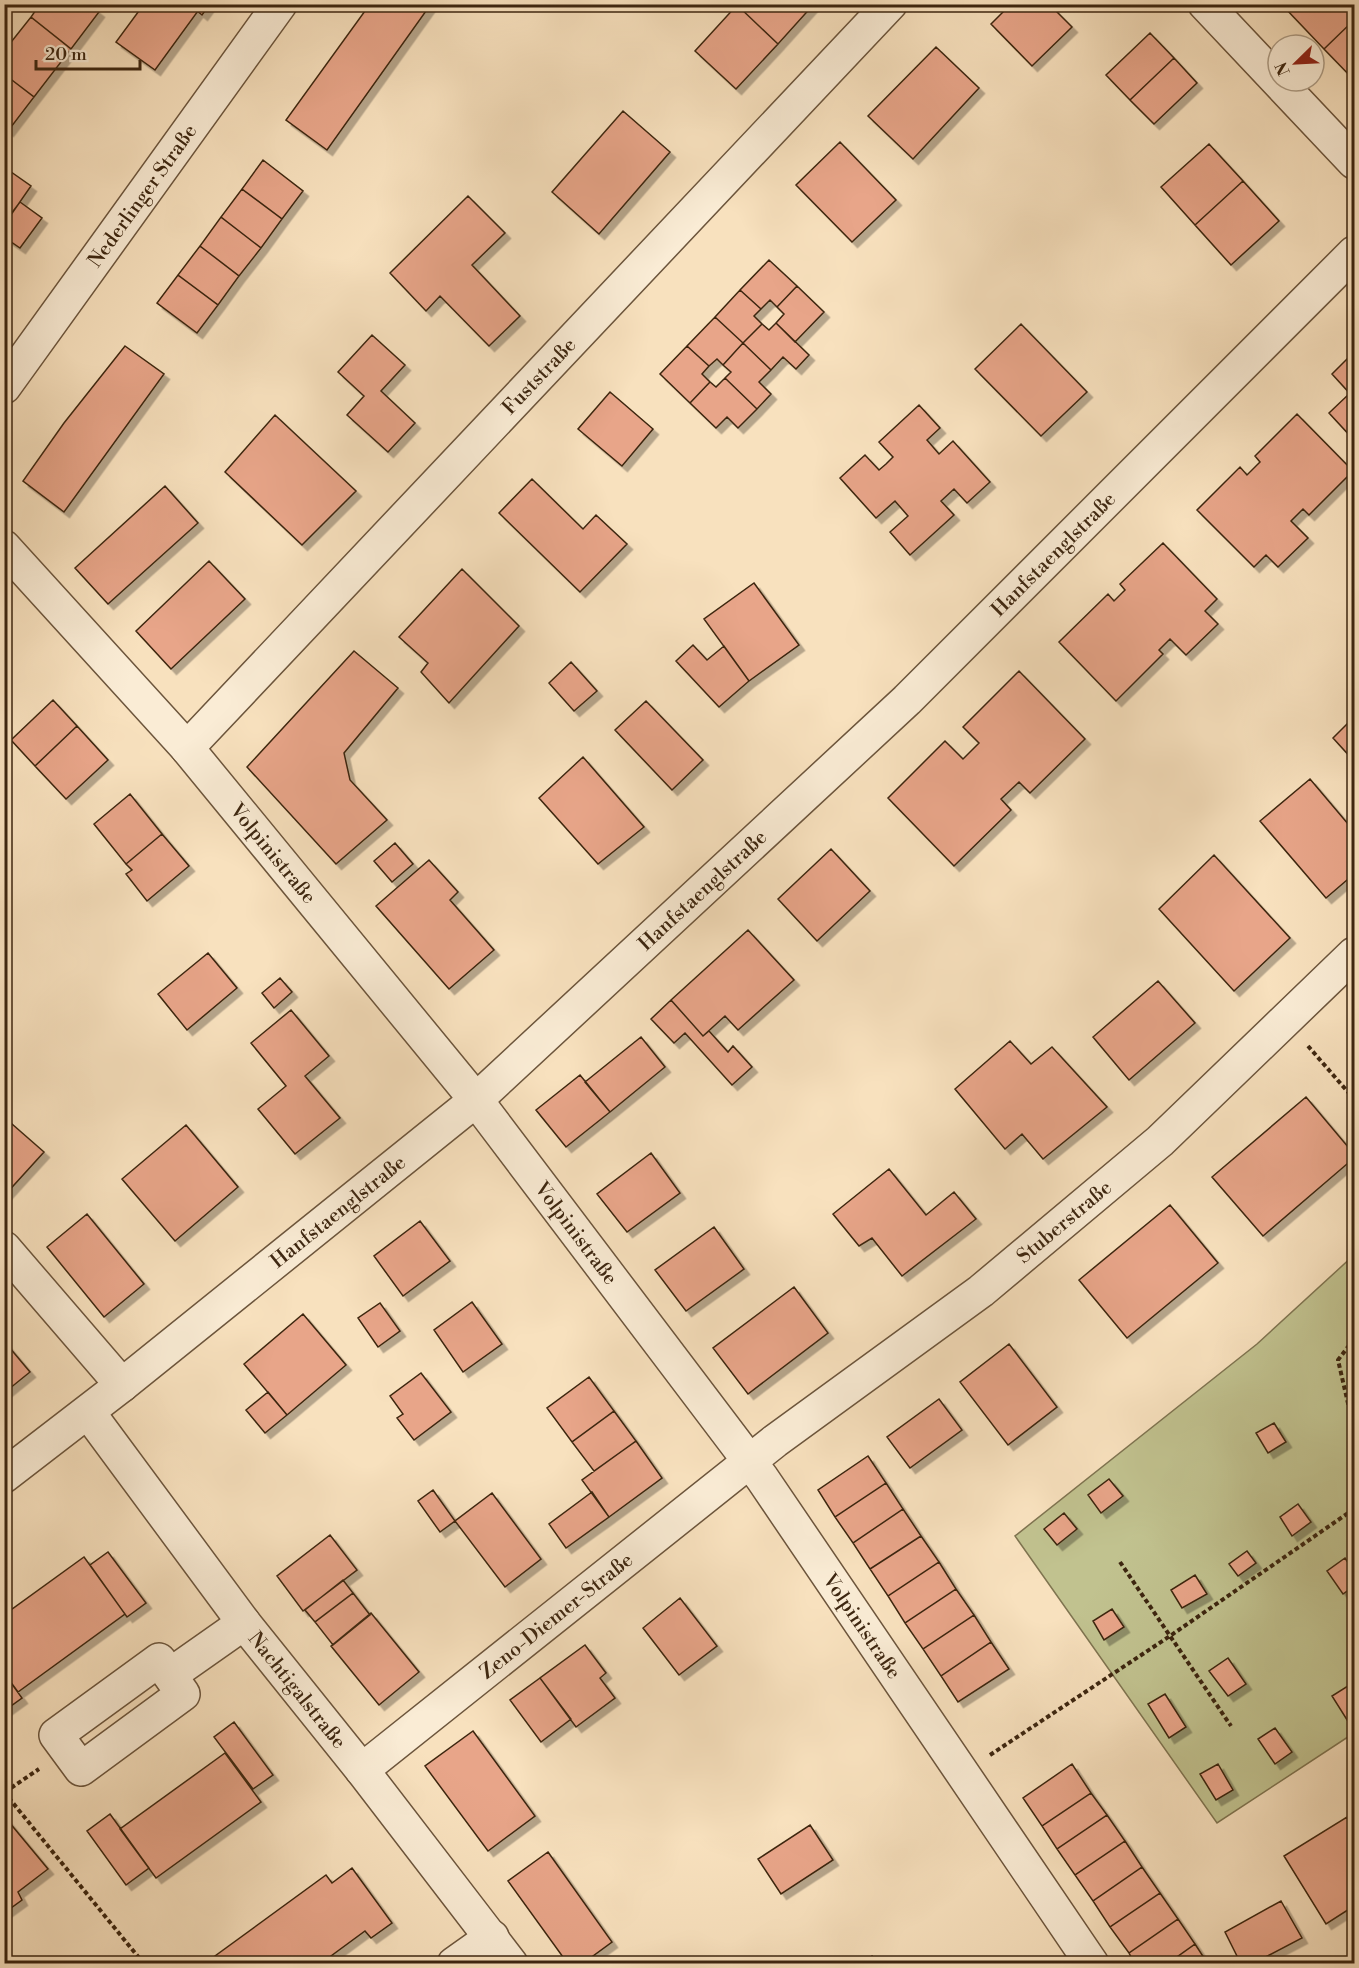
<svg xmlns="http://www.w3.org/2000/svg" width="1359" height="1968" font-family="'Libre Bodoni',serif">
<defs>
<filter id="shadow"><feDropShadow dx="5.5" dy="5.5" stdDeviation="0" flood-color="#0004"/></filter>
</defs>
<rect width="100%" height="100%" fill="#f8e1be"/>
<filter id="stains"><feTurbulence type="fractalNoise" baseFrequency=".00333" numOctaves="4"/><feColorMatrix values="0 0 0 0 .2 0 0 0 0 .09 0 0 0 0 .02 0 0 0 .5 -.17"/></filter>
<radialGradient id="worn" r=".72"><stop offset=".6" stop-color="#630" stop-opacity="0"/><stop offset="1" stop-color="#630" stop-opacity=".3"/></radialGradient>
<path fill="#c1c28f" stroke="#7f7450" stroke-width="1.5" d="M 1354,1255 L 1354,1733 L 1217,1823 L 1015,1536 L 1257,1344 Z"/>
<path fill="#e8a589" stroke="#3d2610" stroke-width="1.5" filter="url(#shadow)" d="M 40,4 L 89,4 L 99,12 L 71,49 L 31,17 Z
M 144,4 L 189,4 L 198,11 L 155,70 L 116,42 Z
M 189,4 L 210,4 L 202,15 Z
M 370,4 L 431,4 L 327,150 L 286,120 Z
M 814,4 L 778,44 L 737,5 L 738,4 Z
M 1011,4 L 1049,4 L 1072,27 L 1032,66 L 991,24 Z
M 1291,4 L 1354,4 L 1354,20 L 1324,49 L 1286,9 Z
M 737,5 L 778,44 L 736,89 L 695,51 Z
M 31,17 L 71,49 L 34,97 L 4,74 L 4,51 Z
M 1354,20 L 1354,80 L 1324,49 Z
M 1150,33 L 1174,58 L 1130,100 L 1106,75 Z
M 936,47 L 979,88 L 913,159 L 868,116 Z
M 1174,58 L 1197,83 L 1154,124 L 1130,100 Z
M 4,74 L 34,97 L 8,131 L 4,128 Z
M 623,111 L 670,152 L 599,234 L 552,192 Z
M 840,142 L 896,200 L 852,242 L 796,185 Z
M 1209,144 L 1243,181 L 1195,225 L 1161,187 Z
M 263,160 L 303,191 L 282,219 L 242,189 Z
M 4,167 L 31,186 L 6,222 L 4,221 Z
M 1243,181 L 1279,221 L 1231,265 L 1195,225 Z
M 242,189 L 282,219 L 261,248 L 221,217 Z
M 468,196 L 505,233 L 472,265 L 520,316 L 489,346 L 440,296 L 426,311 L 390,273 Z
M 20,202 L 42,218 L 20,248 L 4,237 L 4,223 Z
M 221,217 L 261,248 L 239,276 L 200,246 Z
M 200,246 L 239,276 L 218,305 L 178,275 Z
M 769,260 L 797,286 L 777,307 L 770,300 L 761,309 L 740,290 Z
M 178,275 L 218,305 L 197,333 L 157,303 Z
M 797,286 L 824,312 L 795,342 L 776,323 L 784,314 L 777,307 Z
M 740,290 L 761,309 L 754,316 L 762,324 L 743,343 L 715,317 Z
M 715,317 L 743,343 L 723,365 L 717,359 L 709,366 L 687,346 Z
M 776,323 L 809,355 L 796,369 L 783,357 L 771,370 L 743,343 L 762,324 L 769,330 Z
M 1021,324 L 1087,392 L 1041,436 L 975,369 Z
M 372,335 L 405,365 L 381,391 L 415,423 L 388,452 L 347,415 L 364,396 L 338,372 Z
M 743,343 L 771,370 L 759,382 L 771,394 L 757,409 L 725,378 L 731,372 L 723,365 Z
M 125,346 L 164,374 L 64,512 L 23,481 L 64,423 Z
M 687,346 L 709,366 L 702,374 L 710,382 L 690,403 L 660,374 Z
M 1354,352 L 1354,398 L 1332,374 Z
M 725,378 L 757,409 L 738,428 L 727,417 L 716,428 L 690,403 L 710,382 L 716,387 Z
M 610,392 L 653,429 L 622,466 L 578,429 Z
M 1350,393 L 1354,398 L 1354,440 L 1329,413 Z
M 919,405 L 940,428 L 927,440 L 939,454 L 953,441 L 990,482 L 967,503 L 954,489 L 941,501 L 954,515 L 910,555 L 890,532 L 908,516 L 895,501 L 876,518 L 840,478 L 865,455 L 879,470 L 886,464 L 893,457 L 879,442 Z
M 1297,414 L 1353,471 L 1309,515 L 1303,509 L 1291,521 L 1308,538 L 1278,567 L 1266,555 L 1254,567 L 1197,510 L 1240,467 L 1247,475 L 1260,462 L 1255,456 Z
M 275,415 L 356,491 L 302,545 L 225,472 Z
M 532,479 L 583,529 L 596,515 L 627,544 L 580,592 L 499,513 Z
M 165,486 L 198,523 L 108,604 L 75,568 Z
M 1163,543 L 1217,599 L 1205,611 L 1218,624 L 1186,655 L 1170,639 L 1159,650 L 1163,654 L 1116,701 L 1059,642 L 1108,594 L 1114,601 L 1125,590 L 1120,584 Z
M 209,561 L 245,599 L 171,669 L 136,631 Z
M 462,569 L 519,626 L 449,703 L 421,672 L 428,663 L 399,637 Z
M 754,583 L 799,645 L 749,681 L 704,619 Z
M 693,645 L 707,660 L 724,646 L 749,681 L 719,707 L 676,661 Z
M 354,651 L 398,688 L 344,753 L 350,780 L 387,820 L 336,864 L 247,767 Z
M 571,662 L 597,691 L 574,711 L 549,683 Z
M 1019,671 L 1085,739 L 1030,793 L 1019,782 L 1001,799 L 1011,810 L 954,866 L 888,798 L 945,741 L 963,759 L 979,743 L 963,727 Z
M 53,700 L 77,726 L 35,766 L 11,740 Z
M 646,701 L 703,760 L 672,790 L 615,730 Z
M 1354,717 L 1354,761 L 1333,738 Z
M 77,726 L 108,760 L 66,799 L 35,766 Z
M 583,757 L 644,827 L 598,864 L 539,798 Z
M 1310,779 L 1354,831 L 1354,874 L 1326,898 L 1260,821 Z
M 130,794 L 162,834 L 126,864 L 94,824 Z
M 162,834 L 189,866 L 147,901 L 126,874 L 132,870 L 126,864 Z
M 395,843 L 413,864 L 392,882 L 374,861 Z
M 831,849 L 870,891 L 817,941 L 778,899 Z
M 1214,855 L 1290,938 L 1234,991 L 1159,909 Z
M 429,860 L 458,892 L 450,900 L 494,950 L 449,989 L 376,906 Z
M 748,930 L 794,980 L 738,1030 L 725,1016 L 703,1036 L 671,1000 Z
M 208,953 L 237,988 L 187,1030 L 158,994 Z
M 280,978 L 292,992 L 274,1008 L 262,993 Z
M 1158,981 L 1195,1023 L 1129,1080 L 1093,1037 Z
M 671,1000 L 703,1036 L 709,1031 L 728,1052 L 733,1046 L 752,1067 L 732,1085 L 685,1033 L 674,1043 L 651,1019 Z
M 291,1010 L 329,1056 L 305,1076 L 340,1118 L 295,1154 L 258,1109 L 286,1086 L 251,1043 Z
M 641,1037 L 665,1067 L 610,1112 L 585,1082 Z
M 1010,1041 L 1031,1064 L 1052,1047 L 1107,1107 L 1043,1159 L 1022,1134 L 1005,1149 L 955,1089 Z
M 580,1075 L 610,1112 L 566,1147 L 536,1110 Z
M 1306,1097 L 1354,1154 L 1354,1158 L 1263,1236 L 1212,1177 Z
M 4,1117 L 44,1152 L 4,1196 Z
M 186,1125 L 238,1187 L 175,1241 L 122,1179 Z
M 651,1153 L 680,1193 L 627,1232 L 597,1194 Z
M 889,1169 L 926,1215 L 954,1192 L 976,1219 L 902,1276 L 872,1238 L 859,1246 L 833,1214 Z
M 1170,1205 L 1218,1263 L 1127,1338 L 1079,1280 Z
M 87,1214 L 144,1284 L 104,1317 L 47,1247 Z
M 420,1221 L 450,1261 L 403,1296 L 374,1256 Z
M 714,1227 L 744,1269 L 686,1311 L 655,1270 Z
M 794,1287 L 828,1333 L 748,1394 L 713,1348 Z
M 472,1302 L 502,1344 L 463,1372 L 434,1330 Z
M 380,1303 L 400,1331 L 378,1347 L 358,1318 Z
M 303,1314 L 346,1365 L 287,1415 L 244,1364 Z
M 4,1341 L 30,1372 L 4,1393 Z
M 1009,1344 L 1057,1407 L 1008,1445 L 960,1382 Z
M 421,1373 L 451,1412 L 414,1440 L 397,1418 L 403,1414 L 390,1396 Z
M 589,1377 L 614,1411 L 572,1442 L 547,1408 Z
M 268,1392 L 287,1415 L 265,1433 L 246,1410 Z
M 939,1399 L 962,1430 L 910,1468 L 887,1437 Z
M 614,1411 L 636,1441 L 594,1471 L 572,1442 Z
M 1274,1423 L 1286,1442 L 1268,1453 L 1256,1433 Z
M 636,1441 L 662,1478 L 609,1517 L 582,1480 Z
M 868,1456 L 886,1483 L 835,1517 L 818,1490 Z
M 1109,1479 L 1123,1496 L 1101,1513 L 1088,1495 Z
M 886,1483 L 903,1509 L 853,1543 L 835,1517 Z
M 433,1490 L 455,1521 L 440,1532 L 418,1501 Z
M 592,1492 L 609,1517 L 566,1548 L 549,1524 Z
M 492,1493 L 541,1559 L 505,1587 L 455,1521 Z
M 1298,1504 L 1311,1522 L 1292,1536 L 1280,1517 Z
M 903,1509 L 921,1536 L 870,1569 L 853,1543 Z
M 1064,1513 L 1077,1529 L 1057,1545 L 1044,1529 Z
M 330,1535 L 357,1570 L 303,1611 L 277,1576 Z
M 921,1536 L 939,1562 L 888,1596 L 870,1569 Z
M 1247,1551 L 1256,1563 L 1238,1576 L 1229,1564 Z
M 108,1552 L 146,1603 L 127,1617 L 90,1565 Z
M 84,1557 L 125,1614 L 18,1692 L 4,1673 L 4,1615 Z
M 1345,1558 L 1354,1572 L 1354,1586 L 1343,1594 L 1327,1571 Z
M 939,1562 L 956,1589 L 905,1623 L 888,1596 Z
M 1195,1575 L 1207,1594 L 1182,1608 L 1171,1590 Z
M 343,1580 L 353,1593 L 315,1622 L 305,1610 Z
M 956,1589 L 974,1615 L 923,1649 L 905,1623 Z
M 353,1593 L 370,1615 L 333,1645 L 315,1622 Z
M 680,1598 L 717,1646 L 679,1675 L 643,1628 Z
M 1112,1609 L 1124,1627 L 1104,1640 L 1093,1621 Z
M 371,1613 L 419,1672 L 379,1705 L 331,1646 Z
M 974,1615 L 991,1642 L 941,1676 L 923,1649 Z
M 991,1642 L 1009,1669 L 958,1702 L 941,1676 Z
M 585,1645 L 606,1673 L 600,1678 L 615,1698 L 576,1727 L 540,1678 Z
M 1228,1658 L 1246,1684 L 1228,1696 L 1209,1671 Z
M 4,1673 L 22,1698 L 4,1711 Z
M 540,1678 L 571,1719 L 541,1742 L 510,1700 Z
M 1351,1684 L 1354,1689 L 1354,1720 L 1349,1723 L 1332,1696 Z
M 1165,1694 L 1186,1727 L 1169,1738 L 1148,1704 Z
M 234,1722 L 273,1775 L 253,1789 L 214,1737 Z
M 1275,1728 L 1292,1752 L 1275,1764 L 1258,1739 Z
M 473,1731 L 535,1816 L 488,1851 L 425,1766 Z
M 225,1753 L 261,1802 L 156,1878 L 120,1829 Z
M 1072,1764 L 1091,1793 L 1042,1826 L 1023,1798 Z
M 1218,1764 L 1233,1790 L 1216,1800 L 1200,1774 Z
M 1091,1793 L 1107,1815 L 1057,1849 L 1042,1826 Z
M 110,1814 L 149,1868 L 126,1885 L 87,1831 Z
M 1107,1815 L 1125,1841 L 1075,1875 L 1057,1849 Z
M 4,1816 L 48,1869 L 18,1892 L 22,1900 L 4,1913 Z
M 1347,1817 L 1354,1829 L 1354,1906 L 1326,1924 L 1284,1856 Z
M 810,1825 L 833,1860 L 781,1894 L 758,1859 Z
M 1125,1841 L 1142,1867 L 1093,1901 L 1075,1875 Z
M 548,1852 L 612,1942 L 582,1964 L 568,1964 L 508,1881 Z
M 1142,1867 L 1160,1893 L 1110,1927 L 1093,1901 Z
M 352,1868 L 392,1923 L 371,1938 L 365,1931 L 320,1964 L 204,1964 L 326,1875 L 332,1883 Z
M 1160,1893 L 1178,1919 L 1129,1953 L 1110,1927 Z
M 1281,1901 L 1302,1938 L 1252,1964 L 1241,1964 L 1225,1932 Z
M 1178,1919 L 1195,1944 L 1167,1964 L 1135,1964 L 1129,1953 Z
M 1195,1944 L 1208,1964 L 1167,1964 Z
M 872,1956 L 877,1964 L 860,1964 Z"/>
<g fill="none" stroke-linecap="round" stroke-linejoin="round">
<g stroke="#6c553c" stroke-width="36">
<g id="street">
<path d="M 1205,4 L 1354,162"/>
<path id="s1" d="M 4,387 L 280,4"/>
<path id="s2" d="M 4,547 L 187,748 L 476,1100 L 762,1478 L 1092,1964"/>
<path id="s3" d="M 187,748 L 890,4"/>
<path d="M 4,1248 L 122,1385"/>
<path id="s4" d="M 88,1412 L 244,1623 L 362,1770 L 511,1964"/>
<path id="s5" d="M 4,1476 L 122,1385 L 476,1100 L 907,700 L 1354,253"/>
<path d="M 159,1660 L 183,1694 L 81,1769 L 56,1735 Z"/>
<path d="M 170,1675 L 244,1623"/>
<path id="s6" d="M 362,1770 L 775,1441 L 981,1291 L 1160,1141 L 1354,954"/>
<path d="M 454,1964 L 492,1937"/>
</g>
</g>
<path stroke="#3d2610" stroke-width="4" stroke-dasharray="4.5 3" stroke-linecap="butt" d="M 1308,1046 L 1354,1099
M 1354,1339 L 1338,1360 L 1350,1412 L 1354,1420
M 1120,1562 L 1231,1726
M 990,1755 L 1170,1636 L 1354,1509
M 4,1792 L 144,1964
M 5,1792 L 39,1769"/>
<use href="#street" stroke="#faecd5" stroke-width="33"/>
</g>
<g text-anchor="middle" stroke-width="5" stroke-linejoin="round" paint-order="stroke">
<g font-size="20" fill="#3d2610" stroke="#faecd5">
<text dy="7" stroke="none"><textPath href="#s1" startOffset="236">Nederlinger Straße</textPath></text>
<text dy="7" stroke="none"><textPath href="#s3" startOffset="512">Fuststraße</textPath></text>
<text dy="7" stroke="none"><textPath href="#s5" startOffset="1398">Hanfstaenglstraße</textPath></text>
<text dy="7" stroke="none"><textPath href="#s2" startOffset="408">Volpinistraße</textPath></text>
<text dy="7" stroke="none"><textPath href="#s5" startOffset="912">Hanfstaenglstraße</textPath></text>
<text dy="7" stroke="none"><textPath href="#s5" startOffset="426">Hanfstaenglstraße</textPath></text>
<text dy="7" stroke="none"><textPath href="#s6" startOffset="891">Stuberstraße</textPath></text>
<text dy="7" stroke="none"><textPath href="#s2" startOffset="894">Volpinistraße</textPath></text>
<text dy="7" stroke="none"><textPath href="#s6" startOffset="248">Zeno-Diemer-Straße</textPath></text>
<text dy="7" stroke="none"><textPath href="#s2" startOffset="1380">Volpinistraße</textPath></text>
<text dy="7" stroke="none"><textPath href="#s4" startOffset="348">Nachtigalstraße</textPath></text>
</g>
</g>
<rect width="1359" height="1968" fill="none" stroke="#f8e1be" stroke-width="24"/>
<rect x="6" y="6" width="1347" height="1956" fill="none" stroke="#3d2610" stroke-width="3"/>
<rect x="12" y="12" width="1335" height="1944" fill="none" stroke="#3d2610" stroke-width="1.5"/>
<g transform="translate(1296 63) rotate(246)"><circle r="28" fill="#faecd5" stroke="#ae9d86" stroke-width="1.5"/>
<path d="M0-4.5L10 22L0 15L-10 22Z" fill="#8f2418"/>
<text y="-9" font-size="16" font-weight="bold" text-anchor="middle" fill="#3d2610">N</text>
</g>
<path d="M36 60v9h104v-9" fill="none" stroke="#3d2610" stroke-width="3"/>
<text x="45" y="60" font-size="18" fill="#3d2610" stroke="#faecd5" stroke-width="4.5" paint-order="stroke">20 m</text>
<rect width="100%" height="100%" filter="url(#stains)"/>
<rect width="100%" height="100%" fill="url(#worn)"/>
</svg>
